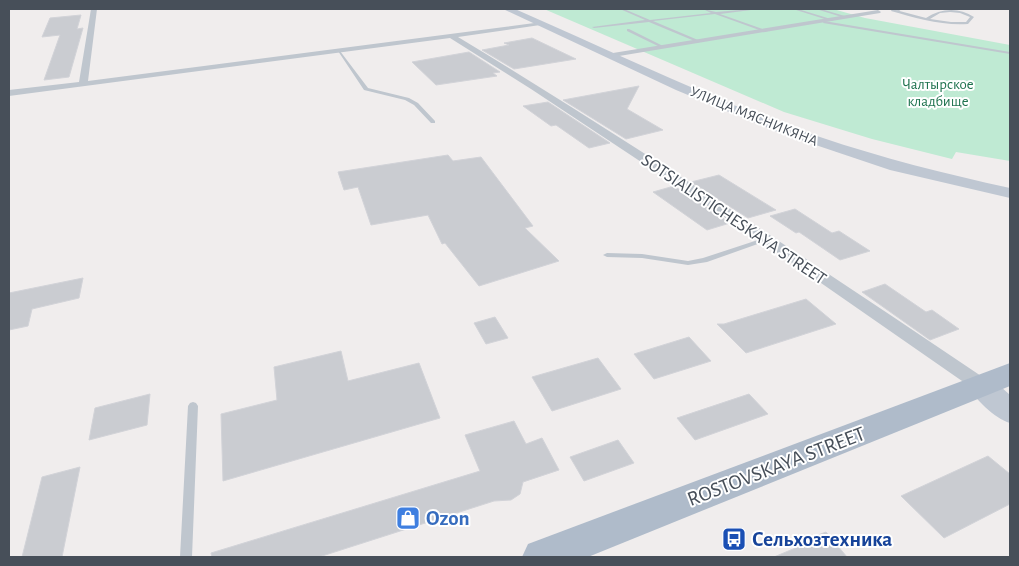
<svg xmlns="http://www.w3.org/2000/svg" width="1019" height="566" font-family="'Alegreya Sans',sans-serif">
<rect width="100%" height="100%" fill="#f0eded"/>
<path fill="#bfead3" d="M 544,9 L 833,9 L 865,18 L 1010,45 L 1010,161 L 956,152 L 952,159 L 872,139 L 784,112 Z"/>
<path fill="#caccd1" stroke="#d2d3d8" d="M 81,15 L 77,29 L 83,28 L 69,77 L 44,80 L 60,35 L 42,37 L 50,18 Z
M 532,38 L 576,59 L 514,69 L 482,50 L 509,45 L 504,43 Z
M 469,52 L 500,72 L 493,73 L 497,76 L 436,85 L 412,62 Z
M 639,86 L 627,109 L 663,130 L 626,139 L 563,100 Z
M 548,102 L 610,143 L 589,148 L 556,125 L 551,126 L 523,106 Z
M 448,155 L 453,161 L 481,157 L 533,226 L 525,228 L 559,261 L 479,286 L 445,243 L 442,244 L 428,215 L 371,225 L 358,187 L 344,190 L 338,172 Z
M 719,175 L 776,210 L 748,218 L 691,182 Z
M 674,186 L 730,223 L 707,230 L 653,192 Z
M 795,209 L 832,233 L 839,231 L 870,251 L 840,260 L 799,232 L 796,233 L 770,216 Z
M 83,278 L 79,298 L 32,309 L 28,326 L 9,330 L 9,293 Z
M 885,284 L 926,312 L 932,310 L 959,329 L 930,340 L 862,292 Z
M 806,299 L 836,324 L 746,353 L 717,324 L 724,324 Z
M 495,317 L 508,338 L 486,344 L 474,323 Z
M 689,337 L 711,361 L 654,379 L 634,354 Z
M 341,351 L 348,381 L 419,363 L 440,418 L 223,481 L 221,414 L 277,400 L 274,367 Z
M 598,358 L 621,389 L 552,411 L 532,377 Z
M 150,394 L 147,425 L 89,440 L 95,408 Z
M 749,394 L 768,414 L 695,440 L 677,418 Z
M 514,421 L 526,444 L 542,438 L 559,470 L 523,482 L 520,494 L 511,500 L 494,501 L 319,557 L 212,557 L 211,553 L 480,471 L 465,435 Z
M 618,440 L 634,463 L 584,481 L 570,457 Z
M 988,456 L 1010,474 L 1010,504 L 944,538 L 901,496 Z
M 80,467 L 62,557 L 22,557 L 42,477 Z
M 826,532 L 847,557 L 774,557 L 805,544 L 802,541 Z"/>
<g fill="none" stroke-linecap="round" stroke-linejoin="round">
<path fill="#bfc6ce" fill-rule="evenodd" d="M 620,9 L 624,9 L 650,20 L 711,13 L 703,9 L 716,12 L 752,9 L 751,10 L 720,14 L 768,31 L 765,32 L 715,14 L 653,21 L 698,40 L 697,42 L 649,22 L 594,28 L 592,27 L 645,20 Z
M 793,9 L 798,9 L 834,20 L 831,21 Z
M 816,9 L 821,9 L 848,17 L 845,18 Z
M 892,9 L 926,18 C 941,8 959,7 974,17 L 968,24 C 943,26 915,18 891,11 ZM 950,12 L 960,13 L 970,17 L 966,22 L 951,22 L 930,19 L 940,13 Z
M 824,21 L 1010,52 L 1010,54 L 823,23 Z
M 627,29 L 629,29 L 665,47 L 662,48 L 627,31 Z
M 338,51 L 340,51 L 368,88 L 409,98 L 418,103 L 435,121 L 435,123 L 431,123 L 414,105 L 405,100 L 364,90 Z
M 767,237 L 770,239 L 769,240 L 707,262 L 688,265 L 642,258 L 607,257 L 603,255 L 607,253 L 642,254 L 688,261 L 703,258 Z
M 193,402 L 196,403 L 198,406 L 192,557 L 180,557 L 188,406 L 190,403 Z"/>
<path fill="#bfc6ce" fill-rule="evenodd" d="M 91,9 L 97,9 L 88,81 L 542,22 L 543,23 L 540,25 L 458,37 C 638,146 813,263 987,380 L 990,385 L 987,390 L 981,392 L 975,390 L 762,242 L 531,89 L 450,38 L 9,96 L 9,90 L 79,82 Z
M 884,9 L 902,9 L 899,11 Z
M 878,10 L 881,12 L 880,13 L 613,57 L 609,55 L 613,53 Z"/>
<path fill="#bfc7d2" fill-rule="evenodd" d="M 503,9 L 515,9 C 616,53 715,102 820,137 C 882,158 946,174 1010,188 L 1010,198 L 890,170 L 780,133 L 676,90 Z
M 981,375 L 991,378 L 1010,395 L 1010,423 C 994,418 976,400 967,385 L 971,378 Z"/>
<path fill="#afbbca" fill-rule="evenodd" d="M 1010,363 L 1010,386 L 588,557 L 522,557 L 528,544 Z"/>
</g>
<defs>
<g id="shop-square" transform="scale(1.25)"><rect x="-9" y="-9" width="18" height="18" rx="4" fill="#3f7fe0" stroke="#fff"/><path d="M-5-2.5h2.3a2.7 3.5 0 0 1 5.4 0H5L5.5 6h-11ZM-1.5-2.5h3a1.5 2.3 0 0 0-3 0Z" fill="#fff"/></g>
<g id="bus-square" transform="scale(1.25)"><rect x="-9" y="-9" width="18" height="18" rx="4" fill="#1a4fb4" stroke="#fff"/><path d="M-5-6H5V4H4V6H2V4H-2V6H-4V4H-5ZM-3.5-4V0h7V-4ZM-3.5 1.2v1.5H-2V1.2ZM2 1.2v1.5H3.5V1.2Z" fill="#fff"/></g>
</defs>
<g fill-rule="evenodd">
<use href="#shop-square" x="408" y="518"/>
<use href="#bus-square" x="734" y="539"/>
</g>
<g text-anchor="middle" stroke-width="4" stroke-linejoin="round" paint-order="stroke">
<g font-size="15" fill="#1f734f" stroke="#fff">
<text x="938" y="89">Чалтырское<tspan x="938" dy="17">кладбище</tspan></text>
</g>
<g font-size="15" fill="#474f59" stroke="#fff">
<text transform="translate(754 116) rotate(22)" y="5">УЛИЦА МЯСНИКЯНА</text>
</g>
<g font-size="18" fill="#474f59" stroke="#fff">
<text transform="translate(734 219) rotate(34)" y="6">SOTSIALISTICHESKAYA STREET</text>
</g>
<g font-size="21" fill="#474f59" stroke="#fff">
<text transform="translate(776 466) rotate(-21)" y="7">ROSTOVSKAYA STREET</text>
</g>
<g font-size="21" font-weight="bold" fill="#366cbe" stroke="#fff" text-anchor="start">
<text x="426" y="525">Ozon</text>
</g>
<g font-size="21" font-weight="bold" fill="#164399" stroke="#fff" text-anchor="start">
<text x="752" y="546">Сельхозтехника</text>
</g>
</g>
<rect width="1019" height="566" fill="none" stroke="#474f59" stroke-width="20"/>
</svg>
